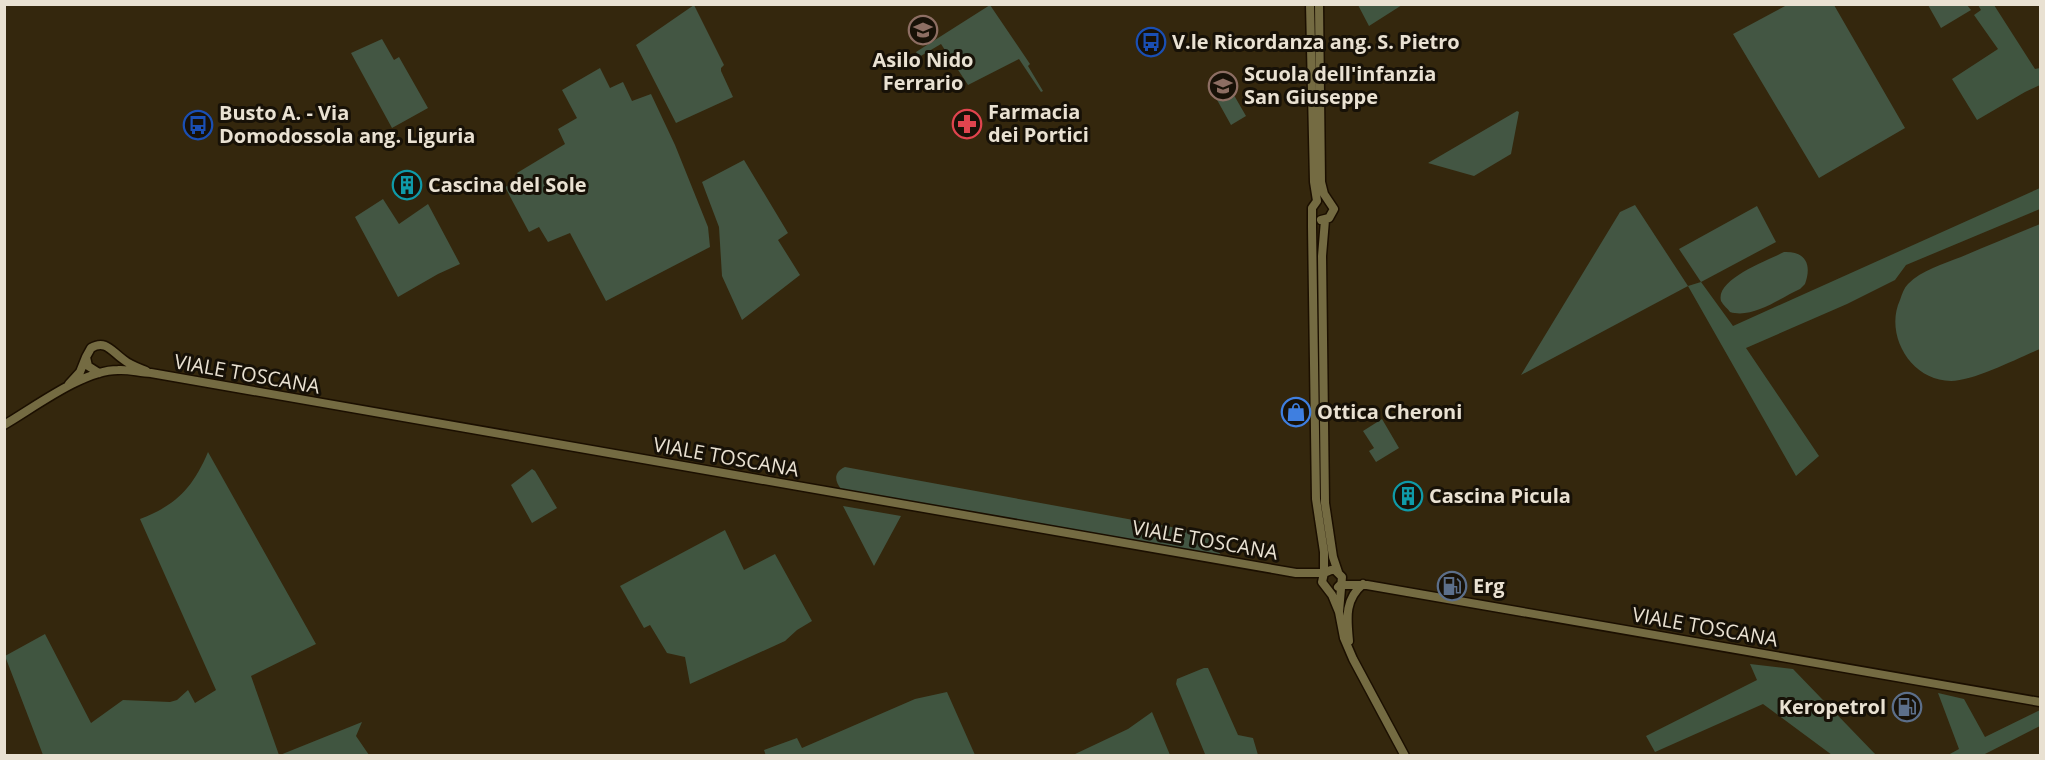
<svg xmlns="http://www.w3.org/2000/svg" width="2045" height="760" font-family="'Open Sans',sans-serif">
<rect width="100%" height="100%" fill="#34270d"/>
<path fill="#435643" d="M 694,5 L 724,65 L 721,68 L 721,71 L 733,97 L 676,123 L 636,45 Z
M 990,5 L 1030,64 L 1028,66 L 1043,91 L 1041,92 L 1019,59 L 968,85 L 941,44 L 919,57 L 916,52 Z
M 1787,5 L 1834,5 L 1905,128 L 1819,178 L 1733,34 Z
M 1928,5 L 1967,5 L 1971,10 L 1941,28 Z
M 382,39 L 394,60 L 399,57 L 428,108 L 392,128 L 351,53 Z
M 600,68 L 610,88 L 623,82 L 632,101 L 651,94 L 675,145 L 708,227 L 710,247 L 606,301 L 570,233 L 548,242 L 539,227 L 529,232 L 505,187 L 521,179 L 517,173 L 565,144 L 558,129 L 577,118 L 562,90 Z
M 1231,90 L 1246,116 L 1231,125 L 1216,98 Z
M 1517,111 L 1519,112 L 1511,154 L 1474,176 L 1428,163 Z
M 744,160 L 788,233 L 778,240 L 800,275 L 742,320 L 722,276 L 719,227 L 702,182 Z
M 383,199 L 399,224 L 428,204 L 460,264 L 438,274 L 398,297 L 355,217 Z
M 1635,205 L 1688,286 L 1521,375 L 1620,212 Z
M 1757,206 L 1776,242 L 1701,282 L 1679,249 Z
M 2040,224 L 2040,349 C 2018,358 1974,381 1951,381 C 1911,381 1884,335 1900,300 C 1902,294 1904,288 1908,284 C 1922,270 1943,264 1961,257 C 1987,246 2014,235 2040,224 Z
M 1784,252 C 1806,251 1812,265 1805,284 L 1800,289 C 1780,298 1753,319 1730,312 C 1728,309 1723,305 1721,301 C 1715,279 1769,260 1784,252 Z
M 1382,419 L 1399,448 L 1376,462 L 1369,451 L 1374,448 L 1363,431 Z
M 845,467 L 1204,533 L 1221,555 L 841,489 C 834,480 834,472 845,467 Z
M 532,469 L 535,471 L 557,508 L 532,523 L 511,485 Z
M 843,506 L 901,516 L 874,566 Z"/>
<path fill="#405540" d="M 1358,5 L 1402,5 L 1369,26 Z
M 1978,5 L 1994,5 L 2035,69 L 2040,68 L 2040,85 L 2025,92 L 1977,120 L 1952,79 L 1998,49 L 1974,15 L 1981,10 Z
M 2040,188 L 2040,209 L 1906,265 L 1895,280 L 1847,304 L 1746,348 L 1819,456 L 1796,476 L 1688,286 L 1701,282 L 1733,326 Z
M 208,452 L 316,644 L 251,676 L 279,755 L 43,755 L 5,656 L 45,634 L 91,723 L 123,700 L 170,702 L 177,700 L 188,690 L 195,703 L 216,690 L 140,519 C 175,506 193,488 208,452 Z
M 725,530 L 744,570 L 775,554 L 812,621 L 797,630 L 785,641 L 690,684 L 685,657 L 667,653 L 650,625 L 644,628 L 620,586 Z
M 1750,664 L 1793,669 L 1876,755 L 1832,755 L 1763,704 L 1655,752 L 1646,736 L 1757,680 Z
M 1204,668 L 1208,668 L 1238,735 L 1253,738 L 1258,755 L 1200,755 L 1205,754 L 1176,684 L 1177,679 Z
M 947,692 L 975,755 L 766,756 L 764,750 L 797,738 L 802,748 L 915,699 Z
M 1938,693 L 1964,699 L 1985,737 L 2040,710 L 2040,726 L 1983,755 L 1948,755 L 1959,749 Z
M 1152,712 L 1170,755 L 1073,755 L 1128,729 Z
M 362,722 L 356,736 L 369,755 L 280,755 Z"/>
<g fill="none" stroke-linecap="round" stroke-linejoin="round">
<g stroke="#1b0f00" stroke-width="11">
<path id="secondary" d="M 1310,4 L 1314,182 L 1317,201 L 1312,208 L 1312,227 L 1316,499 L 1324,552 L 1324,573 L 1322,582 L 1332,595 L 1339,612 L 1344,638 L 1353,659 L 1405,756
M 1319,4 L 1321,182 L 1324,194 L 1334,209 L 1329,218 L 1321,220
M 1325,220 L 1322,256 L 1325,503 L 1333,557 L 1338,572
M 99,373 L 88,366 L 86,357 L 91,348 C 106,339 112,352 124,360 C 130,365 139,368 146,371
M 69,384 L 80,372 L 86,357
M 4,425 C 35,407 83,370 118,370 C 129,369 140,373 151,373 L 1296,573 L 1324,573 L 1331,570 L 1335,570 L 1342,577 L 1339,612
M 1338,587 L 1340,585 L 1367,585 L 2040,702
M 1349,641 C 1347,619 1344,600 1363,584"/>
</g>
<use href="#secondary" stroke="#746b42" stroke-width="8"/>
</g>
<defs>
<g id="school-ring" transform="scale(1.5)"><circle r="9.5" fill="#171107" stroke="#8d6e63" stroke-width="1.5"/><path d="M0-5L7-2L0 1L-7-2ZM-4 1L0 2.5L4 1V4Q0 6-4 4Z" fill="#8d6e63"/></g>
<g id="bus-ring" transform="scale(1.5)"><circle r="9.5" fill="#171107" stroke="#1a4fb4" stroke-width="1.5"/><path d="M-5-6H5V4H4V6H2V4H-2V6H-4V4H-5ZM-3.5-4V0h7V-4ZM-3.5 1.2v1.5H-2V1.2ZM2 1.2v1.5H3.5V1.2Z" fill="#1a4fb4"/></g>
<g id="pharmacy-ring" transform="scale(1.5)"><circle r="9.5" fill="#171107" stroke="#e0444e" stroke-width="1.5"/><path d="M-2-6h4v4h4v4h-4v4h-4v-4h-4v-4h4Z" fill="#e0444e"/></g>
<g id="building-ring" transform="scale(1.5)"><circle r="9.5" fill="#171107" stroke="#0f9aa8" stroke-width="1.5"/><path d="M-4-6H4V6H1V3H-1V6H-4ZM-2.5-4.3h1.7v1.8h-1.7ZM.8-4.3h1.7v1.8H.8ZM-2.5-1h1.7V.8h-1.7ZM.8-1h1.7V.8H.8Z" fill="#0f9aa8"/></g>
<g id="shop-ring" transform="scale(1.5)"><circle r="9.5" fill="#171107" stroke="#3f7fe0" stroke-width="1.5"/><path d="M-5-2.5h2.3a2.7 3.5 0 0 1 5.4 0H5L5.5 6h-11ZM-1.5-2.5h3a1.5 2.3 0 0 0-3 0Z" fill="#3f7fe0"/></g>
<g id="fuel-ring" transform="scale(1.5)"><circle r="9.5" fill="#171107" stroke="#5c6f8a" stroke-width="1.5"/><path d="M-5.5-6h7V0h2V4h1.3V-2.5L3-4.5l.8-.8L6-3V5H2.5V1h-1V6h-7ZM-4.2-4.7v3.2H.2V-4.7Z" fill="#5c6f8a"/></g>
</defs>
<g fill-rule="evenodd">
<use href="#school-ring" x="923" y="30"/>
<use href="#bus-ring" x="1151" y="42"/>
<use href="#school-ring" x="1223" y="86"/>
<use href="#pharmacy-ring" x="967" y="124"/>
<use href="#bus-ring" x="198" y="125"/>
<use href="#building-ring" x="407" y="185"/>
<use href="#shop-ring" x="1296" y="412"/>
<use href="#building-ring" x="1408" y="496"/>
<use href="#fuel-ring" x="1452" y="586"/>
<use href="#fuel-ring" x="1907" y="707"/>
</g>
<g text-anchor="middle" stroke-width="6" stroke-linejoin="round" paint-order="stroke">
<g font-size="20" font-weight="bold" fill="#e9e1d2" stroke="#171107" text-anchor="start">
<text x="1172" y="49">V.le Ricordanza ang. S. Pietro</text>
<text x="923" y="67" text-anchor="middle">Asilo Nido<tspan x="923" dy="23">Ferrario</tspan></text>
<text x="1244" y="81">Scuola dell'infanzia<tspan x="1244" dy="23">San Giuseppe</tspan></text>
<text x="988" y="119">Farmacia<tspan x="988" dy="23">dei Portici</tspan></text>
<text x="219" y="120">Busto A. - Via<tspan x="219" dy="23">Domodossola ang. Liguria</tspan></text>
<text x="428" y="192">Cascina del Sole</text>
<text x="1317" y="419">Ottica Cheroni</text>
<text x="1429" y="503">Cascina Picula</text>
<text x="1473" y="593">Erg</text>
<text x="1886" y="714" text-anchor="end">Keropetrol</text>
</g>
<g font-size="20" fill="#e9e1d2" stroke="#171107">
<text transform="translate(247 374) rotate(10)" y="7">VIALE TOSCANA</text>
<text transform="translate(726 457) rotate(10)" y="7">VIALE TOSCANA</text>
<text transform="translate(1205 540) rotate(10)" y="7">VIALE TOSCANA</text>
<text transform="translate(1705 627) rotate(10)" y="7">VIALE TOSCANA</text>
</g>
</g>
<rect width="2045" height="760" fill="none" stroke="#e9e1d2" stroke-width="12"/>
</svg>
